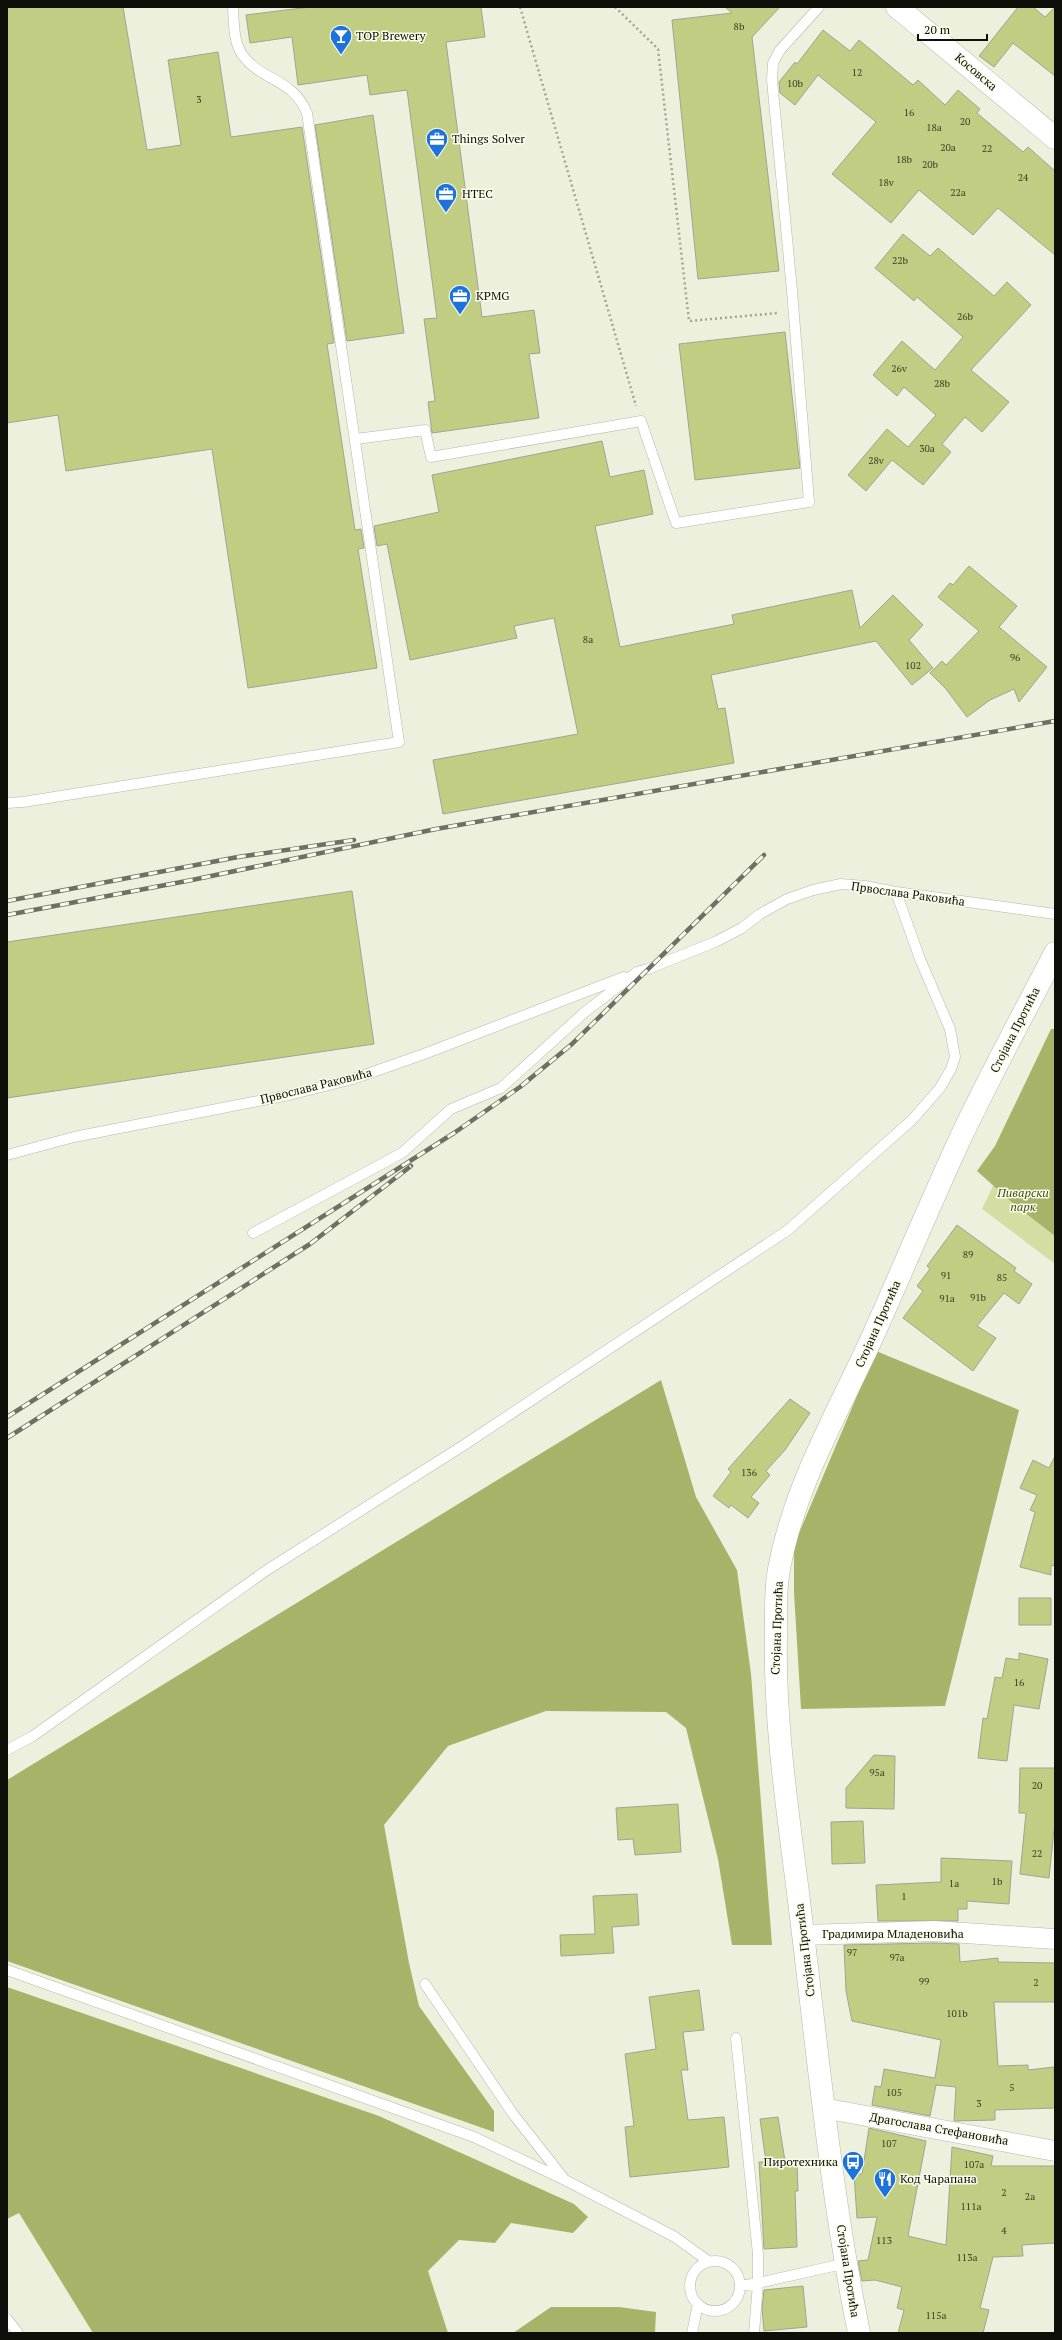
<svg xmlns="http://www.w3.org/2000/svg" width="1062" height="2340" font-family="'PT Serif',serif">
<rect width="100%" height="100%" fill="#ecf0dd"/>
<path fill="#d4dea3" d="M 1055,1055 L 1055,1264 L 982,1209 Z"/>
<path fill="#a7b369" d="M 1051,1029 L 1055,1029 L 1055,1236 L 1015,1205 L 977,1171 L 995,1146 Z
M 876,1351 L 1019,1410 L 945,1706 L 801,1709 L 794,1592 L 794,1545 Z
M 661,1380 L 696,1497 L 737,1570 L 751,1674 L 772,1945 L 732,1945 L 718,1859 L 686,1728 L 666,1712 L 546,1711 L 448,1746 L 384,1825 L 409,1963 L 419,2006 L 494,2111 L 494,2132 L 7,1961 L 7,1780 Z
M 7,1987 L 379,2116 L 574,2204 L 588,2217 L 573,2233 L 511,2223 L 495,2243 L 459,2240 L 428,2271 L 448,2333 L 93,2333 L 19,2213 L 7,2219 Z
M 551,2307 L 619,2307 L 656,2312 L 655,2333 L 513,2333 Z"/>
<path fill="#c1cd82" stroke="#a1a492" d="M 7,7 L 123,7 L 147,150 L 181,145 L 168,60 L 218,52 L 231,137 L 302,127 L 334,343 L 327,344 L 355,530 L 361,529 L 364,548 L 358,549 L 377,668 L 248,688 L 212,449 L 66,471 L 58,415 L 7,423 Z
M 310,7 L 481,7 L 485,37 L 446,42 L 482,317 L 534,310 L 540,353 L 529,354 L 539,418 L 432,433 L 428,402 L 435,401 L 424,319 L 437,318 L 407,90 L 370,95 L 367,75 L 298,85 L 292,37 L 250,43 L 246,15 Z
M 725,7 L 780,7 L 752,37 L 779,271 L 698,279 L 672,20 L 732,13 Z
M 1018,7 L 1033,7 L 1045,17 L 1055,7 L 1055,76 L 1013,43 L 994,67 L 979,56 Z
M 823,30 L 850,51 L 859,40 L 913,85 L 918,80 L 945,105 L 958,90 L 980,109 L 977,113 L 1023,152 L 1028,147 L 1055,171 L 1055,255 L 998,208 L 973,235 L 919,190 L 891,223 L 832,174 L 876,122 L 818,75 L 795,105 L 780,93 L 779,82 L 795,62 L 797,64 Z
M 373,115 L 404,333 L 347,341 L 315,125 Z
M 903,234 L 930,256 L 938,248 L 994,296 L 1007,282 L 1031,305 L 971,370 L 1009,402 L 982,432 L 965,417 L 942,444 L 951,452 L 923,485 L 892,460 L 866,491 L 848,475 L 887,429 L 908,447 L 936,415 L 904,387 L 897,396 L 873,375 L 902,341 L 935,370 L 963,337 L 917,297 L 914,301 L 875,268 Z
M 785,332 L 800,468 L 695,480 L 679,344 Z
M 602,441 L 610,477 L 644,470 L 653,514 L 595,526 L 620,647 L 734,624 L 732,615 L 852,590 L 860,628 L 893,595 L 923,625 L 909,640 L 933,668 L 912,685 L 876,641 L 711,675 L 718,709 L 725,708 L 734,763 L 443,814 L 433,760 L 578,734 L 554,618 L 514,626 L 517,638 L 410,660 L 387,544 L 377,546 L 374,526 L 439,512 L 432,475 Z
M 969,566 L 1017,606 L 999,627 L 1047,667 L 1019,702 L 1014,689 L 990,700 L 967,717 L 946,689 L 930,673 L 942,661 L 946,665 L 979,631 L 938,597 L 950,583 L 953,585 Z
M 352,891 L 374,1044 L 7,1098 L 7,942 Z
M 957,1225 L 1016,1268 L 1014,1271 L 1032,1284 L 1019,1304 L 1004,1293 L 977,1326 L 996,1338 L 973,1371 L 903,1318 L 923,1291 L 917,1286 L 930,1269 L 927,1266 Z
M 790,1399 L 810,1413 L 785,1450 L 766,1471 L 770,1475 L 751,1497 L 759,1503 L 748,1518 L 731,1505 L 729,1508 L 713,1496 L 731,1472 L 728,1469 Z
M 1055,1456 L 1055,1566 L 1051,1565 L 1051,1575 L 1020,1567 L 1035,1512 L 1030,1510 L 1037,1495 L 1020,1488 L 1033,1460 L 1049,1468 Z
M 1019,1598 L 1051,1598 L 1051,1625 L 1019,1625 Z
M 1019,1653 L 1048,1659 L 1039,1709 L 1014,1705 L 1007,1761 L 978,1758 L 983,1718 L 987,1719 L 995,1677 L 1002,1678 L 1006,1658 L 1019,1660 Z
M 874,1755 L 895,1756 L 894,1809 L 846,1808 L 846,1788 Z
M 1020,1768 L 1055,1768 L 1055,1821 L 1049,1878 L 1020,1874 L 1026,1813 L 1019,1813 Z
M 678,1804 L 681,1852 L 635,1855 L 633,1839 L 618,1840 L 616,1808 Z
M 863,1821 L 865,1863 L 832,1864 L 831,1822 Z
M 941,1858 L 1012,1861 L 1009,1904 L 967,1901 L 967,1909 L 958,1909 L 958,1921 L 878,1921 L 876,1885 L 941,1882 Z
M 637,1894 L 639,1925 L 612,1927 L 614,1953 L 561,1956 L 560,1935 L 595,1934 L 593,1896 Z
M 934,1943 L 959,1944 L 960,1962 L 998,1958 L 998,1962 L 1055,1963 L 1055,2002 L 994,2002 L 998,2066 L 1028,2065 L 1028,2070 L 1054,2067 L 1055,2108 L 995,2110 L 995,2120 L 954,2121 L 956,2087 L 936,2085 L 930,2116 L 872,2105 L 875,2086 L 881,2087 L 884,2069 L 935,2078 L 941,2040 L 852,2021 L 846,1991 L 844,1945 Z
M 699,1990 L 704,2030 L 683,2032 L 688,2070 L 681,2070 L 688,2120 L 724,2117 L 729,2167 L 630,2177 L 625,2127 L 634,2126 L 625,2054 L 656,2049 L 649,1997 Z
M 778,2117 L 785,2161 L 797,2161 L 798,2191 L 795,2191 L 797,2247 L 764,2249 L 759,2162 L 766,2162 L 760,2119 Z
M 869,2128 L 926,2141 L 908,2236 L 946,2245 L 952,2147 L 993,2156 L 991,2166 L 1055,2166 L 1055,2243 L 1022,2245 L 1023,2256 L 993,2257 L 980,2308 L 989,2310 L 983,2333 L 898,2333 L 904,2310 L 897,2308 L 902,2287 L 875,2280 L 862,2281 L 858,2261 L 868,2260 L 877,2217 L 857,2218 L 854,2174 L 862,2174 Z
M 803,2286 L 807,2327 L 764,2331 L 762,2309 L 764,2290 Z"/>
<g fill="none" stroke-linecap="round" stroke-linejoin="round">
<g stroke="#b5b9a7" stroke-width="11">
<path id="lane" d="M 356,439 L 425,430 L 431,457 L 641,421 L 676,523 L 809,502 L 792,291 L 772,80 L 773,63 L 780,50 L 819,7
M 7,803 L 23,802 L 399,742 L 307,113 C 293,79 263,81 244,57 C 233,44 234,23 233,7
M 7,1155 L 74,1137 L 289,1095 L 353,1079 L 424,1054 L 624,977
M 253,1233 L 402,1153 L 451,1109 L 501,1088 L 585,1012 L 637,972 L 648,969 L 715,942 L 742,928 L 760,914 L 787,899 L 813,890 L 841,884 L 865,886 L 896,892 L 1055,914
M 7,1750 L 33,1736 L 267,1570 L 464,1445 L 788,1230 L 912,1120 L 940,1088 L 951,1069 L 955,1057 L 950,1029 L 920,959 L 896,892
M 7,1970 L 474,2137 L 565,2180
M 425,1984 L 513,2114 L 565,2180 L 675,2237 L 708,2261
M 736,2038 L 758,2254 L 758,2283 L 740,2286
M690 2286a25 25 0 1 1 50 0a25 25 0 1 1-50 0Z
M 7,2319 L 18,2333
M 692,2333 L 698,2304
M 754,2333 L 758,2283 L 847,2263"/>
</g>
<g stroke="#b5b9a7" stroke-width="21">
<path id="street" d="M 803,1935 L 934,1931 L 1055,1939
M 823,2108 L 1055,2151"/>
</g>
<g stroke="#b5b9a7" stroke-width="23">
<path id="secondary" d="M 897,7 L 1055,138
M 859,2333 C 830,2191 817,2045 799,1901 C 788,1812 774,1724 776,1634 C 776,1612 775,1590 779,1569 C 794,1487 837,1414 871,1340 C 901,1274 929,1206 959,1141 C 989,1077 1023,1015 1055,953"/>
</g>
<path stroke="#a2a597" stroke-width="2.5" stroke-dasharray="2 3" stroke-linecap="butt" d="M 520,7 L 636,406
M 615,7 L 658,49 L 689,321 L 778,313"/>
<use href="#lane" stroke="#fff" stroke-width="10"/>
<use href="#street" stroke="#fff" stroke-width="20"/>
<use href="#secondary" stroke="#fff" stroke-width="22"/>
<g stroke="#6e7064" stroke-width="4.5">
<path id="rail" d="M 7,901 L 238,857 L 354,840
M 7,915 L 192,880 L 436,829 L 1055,721
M 7,1417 L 454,1133 L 520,1087 L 572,1044 L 764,855
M 7,1438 L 310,1244 L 411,1166"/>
</g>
<use href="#rail" stroke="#f9fdea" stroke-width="3" stroke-dasharray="9" stroke-linecap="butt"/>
</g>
<defs>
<g id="bar-pin" transform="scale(1.15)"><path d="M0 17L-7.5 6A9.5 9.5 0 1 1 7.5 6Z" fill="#1d72dc" stroke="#f9fdea"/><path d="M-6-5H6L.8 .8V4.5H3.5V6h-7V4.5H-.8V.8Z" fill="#fff"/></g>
<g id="office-pin" transform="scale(1.15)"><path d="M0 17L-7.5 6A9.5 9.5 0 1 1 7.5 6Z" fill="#1d72dc" stroke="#f9fdea"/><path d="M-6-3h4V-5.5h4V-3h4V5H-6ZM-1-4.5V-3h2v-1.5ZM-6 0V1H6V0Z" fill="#fff"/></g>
<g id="bus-pin" transform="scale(1.15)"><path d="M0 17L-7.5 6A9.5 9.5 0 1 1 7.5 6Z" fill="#1d72dc" stroke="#f9fdea"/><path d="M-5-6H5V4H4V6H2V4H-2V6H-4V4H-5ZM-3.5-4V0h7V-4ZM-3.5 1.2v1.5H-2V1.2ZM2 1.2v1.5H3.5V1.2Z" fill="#fff"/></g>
<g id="restaurant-pin" transform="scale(1.15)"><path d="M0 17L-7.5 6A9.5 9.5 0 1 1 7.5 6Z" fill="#1d72dc" stroke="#f9fdea"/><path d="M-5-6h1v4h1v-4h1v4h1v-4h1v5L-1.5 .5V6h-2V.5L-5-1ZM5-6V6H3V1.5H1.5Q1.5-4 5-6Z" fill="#fff"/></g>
</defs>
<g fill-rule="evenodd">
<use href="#bar-pin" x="341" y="36"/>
<use href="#office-pin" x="437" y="139"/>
<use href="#office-pin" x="446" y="194"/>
<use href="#office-pin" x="460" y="296"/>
<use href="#bus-pin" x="853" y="2162"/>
<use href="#restaurant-pin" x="885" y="2179"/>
</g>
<g text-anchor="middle" stroke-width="3" stroke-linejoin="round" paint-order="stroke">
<g font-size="10" fill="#3b3e27">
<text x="739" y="30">8b</text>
<text x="857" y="76">12</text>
<text x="795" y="87">10b</text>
<text x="199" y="103">3</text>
<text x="909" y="116">16</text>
<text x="965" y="125">20</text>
<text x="934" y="131">18a</text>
<text x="948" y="151">20a</text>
<text x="987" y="152">22</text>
<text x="904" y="163">18b</text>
<text x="930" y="168">20b</text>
<text x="1023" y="181">24</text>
<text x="886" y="186">18v</text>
<text x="958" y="196">22a</text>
<text x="900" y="264">22b</text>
<text x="965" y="320">26b</text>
<text x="899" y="372">26v</text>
<text x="942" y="387">28b</text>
<text x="927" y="452">30a</text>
<text x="876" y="464">28v</text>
<text x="588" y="643">8a</text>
<text x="1015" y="661">96</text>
<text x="913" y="669">102</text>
<text x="968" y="1258">89</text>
<text x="946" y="1279">91</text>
<text x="1002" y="1281">85</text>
<text x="978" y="1301">91b</text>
<text x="947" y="1302">91a</text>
<text x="749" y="1476">136</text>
<text x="1019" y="1686">16</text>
<text x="877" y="1776">95a</text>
<text x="1037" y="1789">20</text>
<text x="1037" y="1857">22</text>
<text x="997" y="1885">1b</text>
<text x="954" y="1887">1a</text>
<text x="904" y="1900">1</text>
<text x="852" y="1956">97</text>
<text x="897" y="1961">97a</text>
<text x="924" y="1985">99</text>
<text x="1036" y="1986">2</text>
<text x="957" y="2017">101b</text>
<text x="1012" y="2091">5</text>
<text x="894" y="2096">105</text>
<text x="979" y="2107">3</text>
<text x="889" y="2147">107</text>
<text x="974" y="2168">107a</text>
<text x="1004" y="2196">2</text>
<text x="1030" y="2200">2a</text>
<text x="971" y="2210">111a</text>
<text x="1004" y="2234">4</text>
<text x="884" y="2244">113</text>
<text x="967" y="2261">113a</text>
<text x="936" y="2319">115a</text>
</g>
<g font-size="12" fill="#0e0f09" stroke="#f9fdea" text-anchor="start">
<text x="356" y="40">TOP Brewery</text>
<text x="452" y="143">Things Solver</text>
<text x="462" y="198">HTEC</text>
<text x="476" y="300">KPMG</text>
<text x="838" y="2166" text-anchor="end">Пиротехника</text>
<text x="900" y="2183">Код Чарапана</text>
</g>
<g font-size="12" fill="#0e0f09" stroke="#f9fdea">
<text transform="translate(976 72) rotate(40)" y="4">Косовска</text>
<text transform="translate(908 894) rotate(8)" y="4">Првослава Раковића</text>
<text transform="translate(1015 1030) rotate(-63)" y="4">Стојана Протића</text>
<text transform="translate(316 1086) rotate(-14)" y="4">Првослава Раковића</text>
<text transform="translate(878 1324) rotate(-66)" y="4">Стојана Протића</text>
<text transform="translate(777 1628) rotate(-88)" y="4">Стојана Протића</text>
<text x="893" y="1938">Градимира Младеновића</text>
<text transform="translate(805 1950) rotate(-97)" y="4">Стојана Протића</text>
<text transform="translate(939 2129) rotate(10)" y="4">Драгослава Стефановића</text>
<text transform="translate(848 2271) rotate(81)" y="4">Стојана Протића</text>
</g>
<g font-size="12" font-style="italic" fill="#434a11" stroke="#f9fdea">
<text x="1023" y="1197">Пиварски<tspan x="1023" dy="14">парк</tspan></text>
</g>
</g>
<rect width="1062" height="2340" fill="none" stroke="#0e0f09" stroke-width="16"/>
<path d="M918 34v6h69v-6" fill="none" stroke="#0e0f09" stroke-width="2"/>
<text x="924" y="34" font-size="12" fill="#0e0f09" stroke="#f9fdea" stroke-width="3" paint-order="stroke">20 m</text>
</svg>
